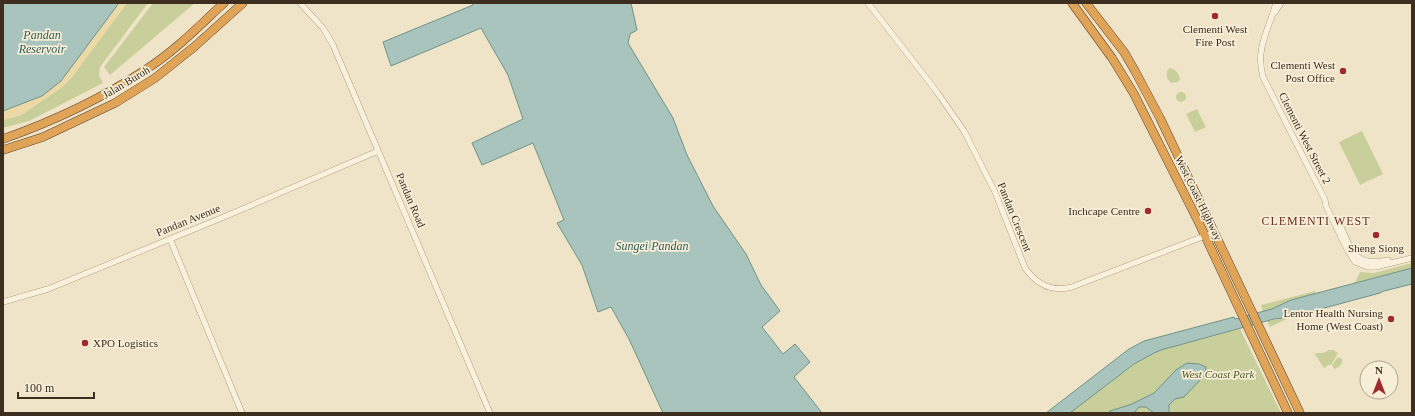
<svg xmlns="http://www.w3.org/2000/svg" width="1415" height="416" font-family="'Times New Roman',serif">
<rect width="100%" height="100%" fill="#f0e4c8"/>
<path fill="#c9cf9b" d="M 127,3 L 148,3 L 100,67 L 99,75 L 103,83 L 29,121 L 3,128 L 3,120 L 21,115 L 61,88 L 72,77 Z
M 153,3 L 195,3 L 110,75 L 104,67 Z
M 1170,68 C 1176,70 1179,73 1180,79 L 1178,82 L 1171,83 L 1167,78 L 1167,71 Z
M1176 97a5 5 0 1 1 10 0a5 5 0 1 1-10 0Z
M 1197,109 L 1206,127 L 1195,132 L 1186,114 Z
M 1362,131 L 1383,174 L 1360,185 L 1339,142 Z
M 1412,263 L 1412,268 L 1355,283 L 1360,272 L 1374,273 Z
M 1315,291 L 1316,293 L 1291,300 L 1272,309 L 1263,312 L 1261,305 Z
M 1291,317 L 1270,327 L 1267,321 Z
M 1240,329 L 1281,413 L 1070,413 C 1099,391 1127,364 1161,350 Z
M 1329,350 L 1333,350 L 1338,353 L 1331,365 L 1328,365 L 1324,368 C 1320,363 1319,358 1314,354 L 1317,353 L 1323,353 Z
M 1338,357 L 1342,359 L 1342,363 L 1339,367 L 1334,369 L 1332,365 Z"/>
<path fill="#ecd9a5" d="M 119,3 L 127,3 L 72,77 L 61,88 L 21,115 L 3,120 L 3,111 L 42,96 L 61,81 Z"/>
<path fill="#a9c4bc" stroke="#6f938a" d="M 3,3 L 119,3 L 61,81 L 42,96 L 3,111 Z
M 473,3 L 631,3 L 637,30 L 630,34 L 628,43 L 673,118 L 687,155 L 713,206 L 746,254 L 761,285 L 780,311 L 762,327 L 783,354 L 795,344 L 810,362 L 794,377 L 822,413 L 663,413 L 629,339 L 611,307 L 598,312 L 582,265 L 557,223 L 564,220 L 533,143 L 482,165 L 472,143 L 523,119 L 508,75 L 481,28 L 391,66 L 383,42 L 473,5 Z
M 1412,268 L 1412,284 L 1384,291 L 1380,293 L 1291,317 L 1274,319 L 1161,350 L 1154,353 L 1134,364 L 1070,413 L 1046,413 L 1129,349 L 1144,341 L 1234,317 L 1235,319 L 1272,309 L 1291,300 Z
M 1187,363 L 1199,364 L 1206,367 L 1205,375 L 1184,397 L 1175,399 L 1169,405 L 1169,413 L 1154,413 L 1146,407 L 1139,407 L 1134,413 L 1108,413 L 1110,411 L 1132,404 L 1154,393 L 1176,370 Z"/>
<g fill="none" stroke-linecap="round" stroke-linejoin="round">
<g stroke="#8d765c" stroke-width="6">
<path id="minor" d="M 300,3 L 323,28 L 333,45 L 490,413
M 868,3 L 937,92 L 964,131 L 995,192 L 1025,268 C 1037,285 1053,292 1072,287 L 1215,232
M 1276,3 C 1269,30 1255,48 1263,77 L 1325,200 L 1326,206 L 1347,249 L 1355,262 L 1368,267 L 1375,267 L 1412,258
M 1275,12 L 1281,3
M 1338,221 C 1352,248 1352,268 1388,260
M 170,239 L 242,413
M 3,302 L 48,289 L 219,219 L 378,151"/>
</g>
<g stroke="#5b4430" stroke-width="9">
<path id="highway" d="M 1072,3 L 1112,58 L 1134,94 L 1199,223 L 1288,413
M 1086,3 L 1124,52 L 1135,71 L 1160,118 L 1300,413
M 3,139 C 54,121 103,98 148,68 C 176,50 200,25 224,3
M 3,150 L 43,137 L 115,103 L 155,78 L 194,47 L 243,3"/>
</g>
<use href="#minor" stroke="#faf1dc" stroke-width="5.5"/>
<use href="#highway" stroke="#e0a458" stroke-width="8"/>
</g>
<g fill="#9e2a2b" stroke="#f7eed8" stroke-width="1.5">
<circle cx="1215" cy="16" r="4"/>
<circle cx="1343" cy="71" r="4"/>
<circle cx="1148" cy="211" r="4"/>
<circle cx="1376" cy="235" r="4"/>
<circle cx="1391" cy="319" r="4"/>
<circle cx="85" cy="343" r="4"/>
</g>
<g text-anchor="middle" stroke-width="3.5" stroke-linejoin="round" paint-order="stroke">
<g font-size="11" fill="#3d2e20" stroke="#f7eed8" text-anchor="end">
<text x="1215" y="33" text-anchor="middle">Clementi West<tspan x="1215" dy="13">Fire Post</tspan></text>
<text x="1335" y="69">Clementi West<tspan x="1335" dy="13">Post Office</tspan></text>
<text x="1140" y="215">Inchcape Centre</text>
<text x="1376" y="252" text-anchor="middle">Sheng Siong</text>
<text x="1383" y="317">Lentor Health Nursing<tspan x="1383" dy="13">Home (West Coast)</tspan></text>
<text x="93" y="347" text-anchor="start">XPO Logistics</text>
</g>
<g font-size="11" fill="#3d2e20" stroke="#f7eed8">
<text transform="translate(126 82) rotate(-31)" y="4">Jalan Buroh</text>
<text transform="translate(1305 138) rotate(63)" y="4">Clementi West Street 2</text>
<text transform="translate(1199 198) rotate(64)" y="4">West Coast Highway</text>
<text transform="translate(411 200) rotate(67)" y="4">Pandan Road</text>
<text transform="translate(1015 217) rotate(68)" y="4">Pandan Crescent</text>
<text transform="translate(188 220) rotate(-22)" y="4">Pandan Avenue</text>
</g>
<g font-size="11" font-style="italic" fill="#4d5a26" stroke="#f7eed8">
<text x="1218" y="378">West Coast Park</text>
</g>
<g font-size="12" font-style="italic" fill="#2f5d5a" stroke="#f7eed8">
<text x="42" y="39">Pandan<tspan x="42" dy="14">Reservoir</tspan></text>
<text x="652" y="250">Sungei Pandan</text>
</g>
<g font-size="12" letter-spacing="1" fill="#6b2e1e" stroke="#f7eed8">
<text x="1316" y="225">CLEMENTI WEST</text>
</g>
</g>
<rect width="1415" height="416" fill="none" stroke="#3d2e20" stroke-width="8"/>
<g transform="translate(1379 380)"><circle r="19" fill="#f7eed8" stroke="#ada18e"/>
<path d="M0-3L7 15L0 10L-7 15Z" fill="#9e2a2b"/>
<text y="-6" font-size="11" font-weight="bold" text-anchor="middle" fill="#3d2e20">N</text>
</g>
<path d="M18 392v6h76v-6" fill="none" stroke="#3d2e20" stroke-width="2"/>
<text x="24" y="392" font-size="12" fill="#3d2e20" stroke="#f7eed8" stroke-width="3" paint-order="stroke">100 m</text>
</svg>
